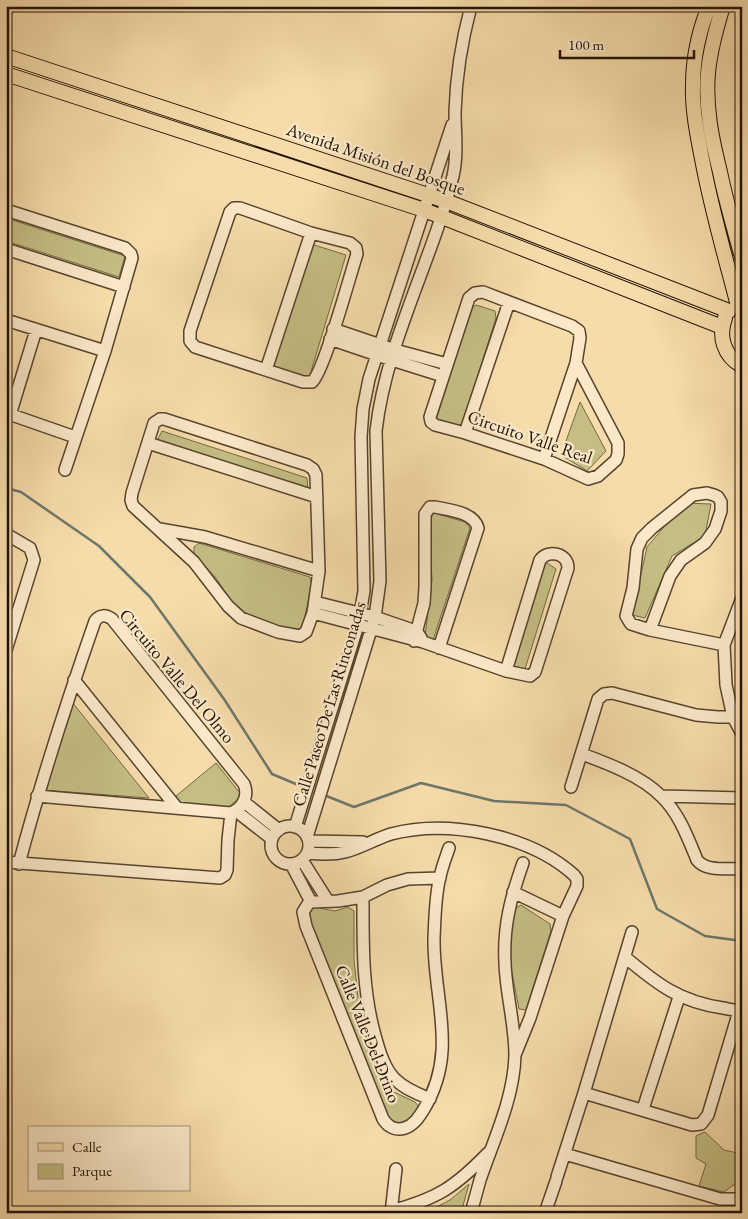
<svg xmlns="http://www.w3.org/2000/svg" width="748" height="1219" font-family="'EB Garamond',serif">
<rect width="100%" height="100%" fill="#f7dcab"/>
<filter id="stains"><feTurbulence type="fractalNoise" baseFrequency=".004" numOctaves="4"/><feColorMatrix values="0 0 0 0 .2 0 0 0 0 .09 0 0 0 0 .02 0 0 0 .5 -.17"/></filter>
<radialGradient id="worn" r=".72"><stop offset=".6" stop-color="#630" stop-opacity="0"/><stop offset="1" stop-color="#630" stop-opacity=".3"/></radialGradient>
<path fill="#c4be84" stroke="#736844" d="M 6,218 L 125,256 L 119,277 L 6,241 Z
M 311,244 L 346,255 L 309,378 L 271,366 Z
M 476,305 L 495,311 L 496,318 L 463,422 L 459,428 L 438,421 L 437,417 L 471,309 Z
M 580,402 L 606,451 L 587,471 L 561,455 Z
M 162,431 L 307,478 L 308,491 L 156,443 Z
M 684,503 L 711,504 L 705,536 L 672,556 L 645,618 L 632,615 L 647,547 Z
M 434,513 L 465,522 L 470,528 L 433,640 L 425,636 L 432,580 L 429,521 Z
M 199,543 L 310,577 L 312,584 L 302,629 L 298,632 L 252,619 L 235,607 L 216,578 L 194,554 L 194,547 Z
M 544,561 L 556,569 L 525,669 L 513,666 Z
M 72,702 L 149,798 L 42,790 Z
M 216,763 L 240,793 L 239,798 L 229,807 L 179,803 L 176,796 Z
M 521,905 L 550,924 L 551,931 L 526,1010 L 519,1009 L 511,967 L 510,936 L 514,909 Z
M 315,907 L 335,911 L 348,907 L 354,911 L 354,960 L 360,1016 L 377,1071 L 392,1091 L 415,1102 L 419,1107 L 413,1117 L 402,1125 L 390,1121 L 378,1097 L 350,1022 L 313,929 L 308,922 L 308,913 Z
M 705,1132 L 724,1150 L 742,1154 L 742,1179 L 724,1192 L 699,1186 L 706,1164 L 696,1158 L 696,1136 Z
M 469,1184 L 461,1213 L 425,1213 L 450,1200 Z"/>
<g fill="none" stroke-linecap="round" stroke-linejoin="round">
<path stroke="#6c776b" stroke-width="2.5" d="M 6,488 L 21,492 L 99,546 L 150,597 L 224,699 L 272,774 L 303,787
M 324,795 L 354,807 L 421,783 L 494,801 L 566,805 L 630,839 L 657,909 L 705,936 L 742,941"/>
<g stroke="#57442e" stroke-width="14">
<path id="minor" d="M 234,208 L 240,208 L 311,233 L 350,243 L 356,248 L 357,254 C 350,275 324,372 312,382 L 303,382 L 195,347 L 190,341 L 190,331 L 230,212 Z
M 6,210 L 125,248 L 131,254 L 132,258 L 105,351 L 65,470
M 6,249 L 124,287
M 483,292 L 572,326 L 579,331 L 580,338 L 576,363 L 618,443 L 618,454 L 616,460 L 598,476 L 588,479 L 544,459 L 465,433 L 435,425 L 431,422 L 430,417 L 469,298 L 475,293 Z
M 6,320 L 105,351
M 333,329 L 395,350 L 447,364
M 330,339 L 392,360 L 443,376
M 266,370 L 311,233
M 6,413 L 75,437
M 10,415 L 36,330
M 160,419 L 164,419 L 307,465 L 313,469 L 316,475 L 319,571 L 313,613 L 306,632 L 300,636 L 278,632 L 241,618 L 228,606 L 194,562 L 133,506 L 131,500 L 132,493 L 154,423 Z
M 465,433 L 509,302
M 148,443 L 317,497
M 544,459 L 576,363
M 160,529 L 205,537 L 319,571
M 6,534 L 30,548 L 34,560 L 6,650
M 742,598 L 724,645 L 726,685 L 733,717 L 742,734
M 315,602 L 375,617 L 410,629 L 417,632 L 421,638
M 313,613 L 423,642 L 506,671 L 530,676 L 535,672 L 568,568 C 568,553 548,549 540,560 L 506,671
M 650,630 L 670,576 L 681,560 L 705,543 L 715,529 L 721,511 L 721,502 L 718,497 L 714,495 L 707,493 L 693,495 L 652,528 L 642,538 L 637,549 L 633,588 L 626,616 L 631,624 L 650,630 L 724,645
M 414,641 L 424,603 L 425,587 L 425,514 L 430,507 L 435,507 C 449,510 474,512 478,528 L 439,648
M 74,680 L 177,808
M 582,754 C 609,764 641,776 661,796 C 679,813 688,838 697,860 C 706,872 728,868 742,869
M 571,787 L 598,699 L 604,694 L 612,693 L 696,715 L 718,717 L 733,717
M 662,796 L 742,798
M 244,802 L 279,830
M 236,811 L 272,839
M271 845a19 19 0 1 1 38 0a19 19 0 1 1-38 0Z
M 295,827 L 358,625 L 364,591 L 361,437 L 363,409 L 369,379 L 452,125
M 307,837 L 375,617 L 380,581 L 376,431 C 386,342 432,262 453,176 C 458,155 455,133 455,112 C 456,76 462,40 471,6
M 309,841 L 363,842
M 307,853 C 320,854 333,855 345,852 C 361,848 375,839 391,834 C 448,819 530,835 574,875 L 577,879 L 577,886 L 563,916 L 530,1018 L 515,1055
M 302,860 L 328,901
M 6,862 L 220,878 L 225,875 L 227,870 L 228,840 L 231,813
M 19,864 C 41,781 67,701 95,621 C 100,614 106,615 112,619 L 244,784 C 249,796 243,808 231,813 L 37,796
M 291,864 L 311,902
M 440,878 L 408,879 L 387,885 L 363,897 L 338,901 L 311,902 L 308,904 L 303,912 L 306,926 L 383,1119 C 388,1127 396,1131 405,1128 C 414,1125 419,1117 424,1109 C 459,1051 433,999 434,938 C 435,918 435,896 440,877 C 442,867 446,857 449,848
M 513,892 L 563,916
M 363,897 C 363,946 362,991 376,1039 C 380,1053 385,1070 396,1080 C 405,1089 418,1094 430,1099
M 625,957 C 657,984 680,1002 723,1008 C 729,1009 735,1011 742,1010
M 584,1093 L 692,1125 L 701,1124 L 708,1115 L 739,1011
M 643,1109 L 679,997
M 565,1154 L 720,1199 L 736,1199 L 742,1197
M 557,1177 L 584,1093 L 632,932
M 391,1211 C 437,1199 455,1187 488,1153
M 391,1213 L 396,1169
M 471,1213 C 474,1202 477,1191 480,1180 C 494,1139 514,1098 515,1055 C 515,1024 506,994 505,963 C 503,926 511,897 523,863
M 545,1213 L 556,1181"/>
</g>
<g stroke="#221205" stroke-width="16">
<path id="major" d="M 709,6 C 699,31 693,58 693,85 C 692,111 698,138 703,164 C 712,211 725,256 737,302
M 723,6 C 716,29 710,50 708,73 C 705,107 712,140 720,172 C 726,201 734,229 742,257
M 6,56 L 446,201 L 729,311
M 6,74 L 424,210 L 722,327
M 725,318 C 718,337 724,356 742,366"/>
</g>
<use href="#minor" stroke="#fae8c8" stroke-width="11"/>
<use href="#major" stroke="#f7dcab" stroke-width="14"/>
</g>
<g text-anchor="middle" stroke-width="4.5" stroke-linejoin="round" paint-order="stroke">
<g font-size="18" fill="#221205" stroke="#fae8c8">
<text transform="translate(376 159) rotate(19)" y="6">Avenida Misión del Bosque</text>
<text transform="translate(530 437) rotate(19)" y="6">Circuito Valle Real</text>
<text transform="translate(177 676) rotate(50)" y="6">Circuito Valle Del Olmo</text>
<text transform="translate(329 704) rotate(-73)" y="6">Calle Paseo De Las Rinconadas</text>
<text transform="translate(368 1034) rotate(68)" y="6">Calle Valle Del Drino</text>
</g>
</g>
<rect width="748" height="1219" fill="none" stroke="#f7dcab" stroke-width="25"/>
<rect x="8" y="8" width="733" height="1204" fill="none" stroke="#221205" stroke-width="2.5"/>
<rect x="12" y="12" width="723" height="1194" fill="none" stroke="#221205"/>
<rect x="28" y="1126" width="162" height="65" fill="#fae8c8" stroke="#a4927a"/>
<rect x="38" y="1143" width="25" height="8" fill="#f7dcab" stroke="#a4927a"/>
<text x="72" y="1152" font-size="15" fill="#221205">Calle</text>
<rect x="38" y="1164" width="25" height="15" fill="#c4be84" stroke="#a4927a"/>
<text x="72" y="1176" font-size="15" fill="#221205">Parque</text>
<path d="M560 50v8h134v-8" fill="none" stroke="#221205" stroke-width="2.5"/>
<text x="568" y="50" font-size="15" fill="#221205" stroke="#fae8c8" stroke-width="4" paint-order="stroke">100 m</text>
<rect width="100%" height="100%" filter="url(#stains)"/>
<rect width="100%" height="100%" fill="url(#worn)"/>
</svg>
